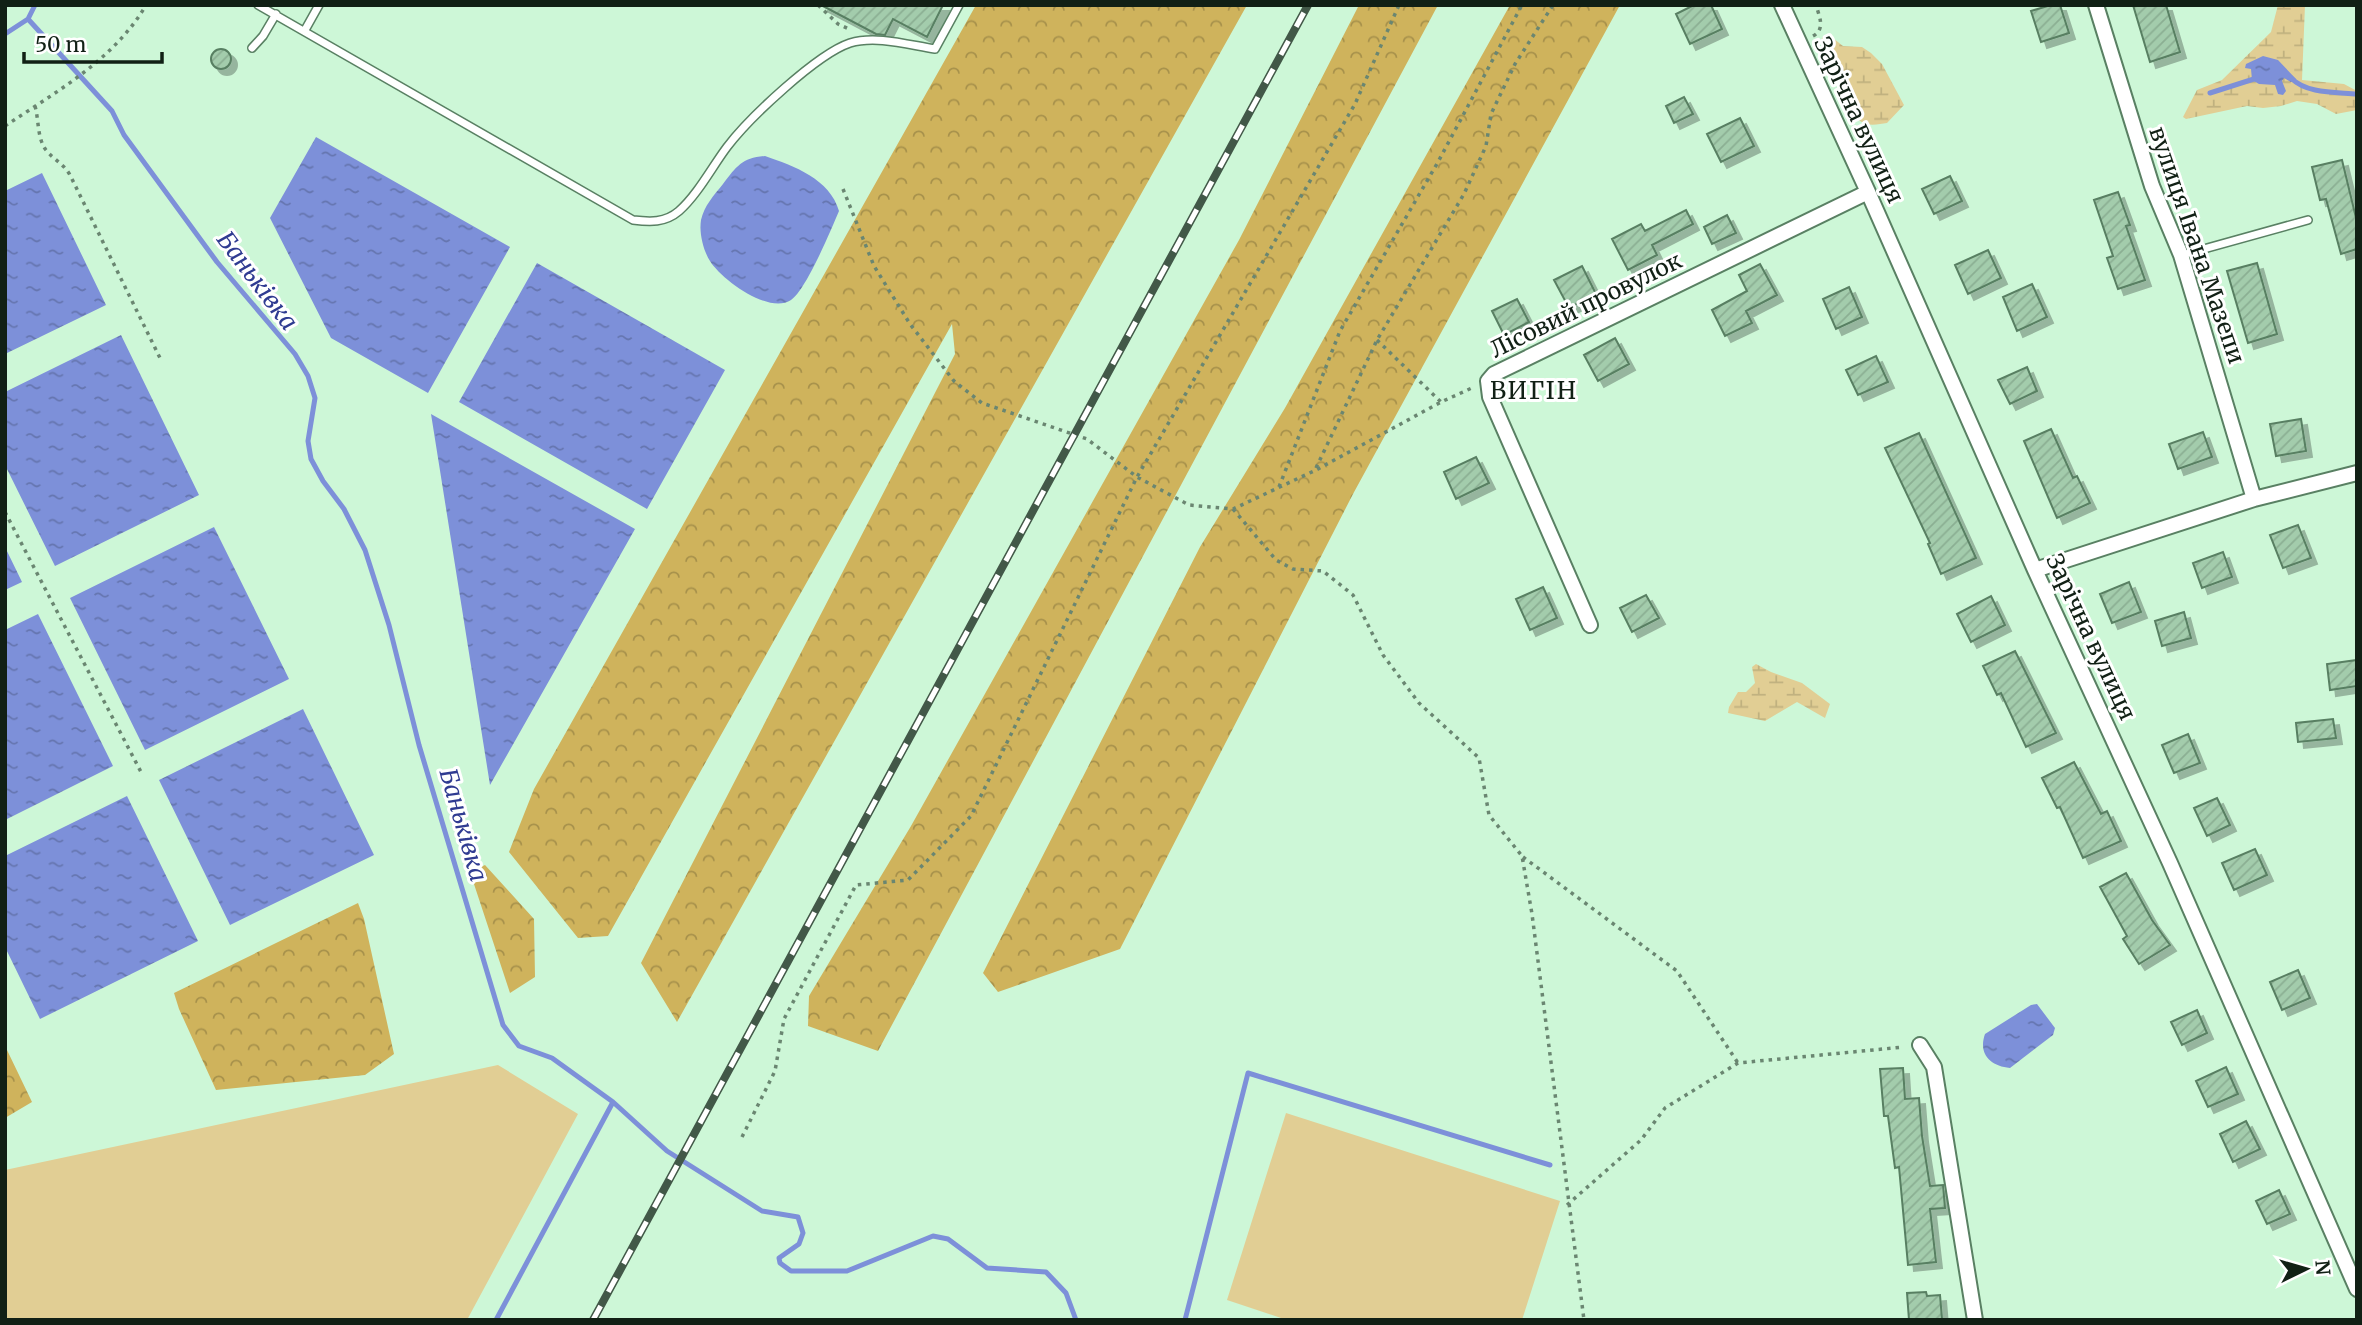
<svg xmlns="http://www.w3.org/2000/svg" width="2362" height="1325" font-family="Merriweather,serif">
<defs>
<pattern id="forest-crowns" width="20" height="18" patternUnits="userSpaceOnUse" patternTransform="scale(1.75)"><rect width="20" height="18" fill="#cfb35c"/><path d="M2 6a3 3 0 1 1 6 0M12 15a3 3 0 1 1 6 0" fill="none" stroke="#a7914b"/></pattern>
<pattern id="wetland-marsh" width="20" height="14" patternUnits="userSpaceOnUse" patternTransform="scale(1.75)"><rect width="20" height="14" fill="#e1ce94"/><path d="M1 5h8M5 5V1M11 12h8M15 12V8" fill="none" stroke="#c0b17f"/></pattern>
<pattern id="water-ripples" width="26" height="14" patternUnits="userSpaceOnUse" patternTransform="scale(1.75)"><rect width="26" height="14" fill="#7d90d9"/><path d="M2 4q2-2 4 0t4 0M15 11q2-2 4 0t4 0" fill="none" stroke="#6575af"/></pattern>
<pattern id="building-hatch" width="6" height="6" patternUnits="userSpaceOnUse" patternTransform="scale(1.75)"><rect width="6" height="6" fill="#a3ccac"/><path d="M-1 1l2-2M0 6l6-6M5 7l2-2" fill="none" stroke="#8baf93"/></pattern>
<filter id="shadow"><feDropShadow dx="6" dy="6" stdDeviation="0" flood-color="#0004"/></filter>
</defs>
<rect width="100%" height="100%" fill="#cdf7d7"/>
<path fill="#e1ce94" d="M 498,1065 L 578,1114 L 467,1320 L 5,1320 L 5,1170 Z
M 1286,1113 L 1560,1201 L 1522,1320 L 1287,1320 L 1227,1300 Z"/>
<path fill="url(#forest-crowns)" d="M 976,5 L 1247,5 L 677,1022 L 641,963 L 955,354 L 952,324 L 608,936 L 578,938 L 509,852 L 534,789 Z
M 1359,5 L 1438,5 L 878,1051 L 808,1026 L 809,996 L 911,826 L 1239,240 Z
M 1510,5 L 1620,5 L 1353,494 L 1120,949 L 998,992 L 983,973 L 1200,547 L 1285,408 Z
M 485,865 L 534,919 L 535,977 L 510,993 L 470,872 Z
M 358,903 L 364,919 L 394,1054 L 365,1075 L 216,1090 L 179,1009 L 174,993 Z
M 7,1050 L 32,1102 L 5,1118 L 5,1051 Z"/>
<path fill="url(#wetland-marsh)" d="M 2278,5 L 2305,5 L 2302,80 L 2344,84 L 2357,91 L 2357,110 L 2336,114 L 2317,104 L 2297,101 L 2281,106 L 2263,108 L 2247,106 L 2186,119 L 2183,117 L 2197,90 L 2222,80 L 2271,32 Z
M 1829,35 L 1843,46 L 1862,47 L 1871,53 L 1882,64 L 1904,105 L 1887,123 C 1879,124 1868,127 1860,121 C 1847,112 1826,58 1820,42 L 1823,37 Z
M 1756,664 L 1771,672 L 1802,683 L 1830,704 L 1825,718 L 1797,702 L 1765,721 L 1728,713 L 1729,707 L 1738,692 L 1746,692 L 1755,683 L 1752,667 Z"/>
<path fill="url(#water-ripples)" d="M 2263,56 L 2278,60 L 2296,79 L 2291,82 L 2284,78 L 2282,81 L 2286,91 L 2283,95 L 2278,94 L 2275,85 L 2259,84 L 2252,80 L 2251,69 L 2245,68 L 2246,64 Z
M 316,137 L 510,247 L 428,393 L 331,338 L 270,218 Z
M 765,156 C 794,166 830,179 839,211 C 831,230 806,290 791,300 C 769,315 721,279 710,261 C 703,250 699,233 701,220 C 704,206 714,195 723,184 C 737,166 742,158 765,156 Z
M 42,173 L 106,305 L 5,354 L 5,191 Z
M 537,263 L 725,370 L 647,509 L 459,402 Z
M 121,335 L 199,495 L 55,566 L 5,465 L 5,392 Z
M 431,414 L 635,529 L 490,785 Z
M 214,527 L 289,679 L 145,750 L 70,598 Z
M 5,547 L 22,582 L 5,590 Z
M 38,614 L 113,766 L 5,820 L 5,630 Z
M 303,709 L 374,855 L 230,925 L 159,780 Z
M 127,796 L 198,941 L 40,1019 L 5,947 L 5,856 Z
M 2037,1004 L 2055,1028 L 2053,1035 L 2010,1068 C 1990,1066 1978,1054 1985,1034 L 2031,1005 Z"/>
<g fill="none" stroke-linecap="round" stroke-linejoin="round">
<path stroke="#7d90d9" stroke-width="5" d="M 28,19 L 112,111 L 124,135 L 217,262 L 295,354 L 308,376 L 315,398 L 308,441 L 311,459 L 323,481 L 344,509 L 365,550 L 389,625 L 419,745 L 503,1025 L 519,1046 L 552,1058 L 613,1102 L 667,1151 L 762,1211 L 798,1217 L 803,1233 L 799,1244 L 779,1258 L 780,1263 L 791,1271 L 847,1271 L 933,1236 L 948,1239 L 987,1268 L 1046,1272 L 1066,1293 L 1076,1320
M 5,34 L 28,19 L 35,5
M 2291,78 C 2307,94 2335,92 2357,94
M 2210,93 L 2257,78
M 496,1320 L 613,1102
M 1185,1320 L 1248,1073 L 1550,1165"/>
</g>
<path fill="url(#building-hatch)" stroke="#587f62" stroke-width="2" filter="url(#shadow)" d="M 821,5 L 943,5 L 927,37 L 893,19 L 885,35 L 876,34 Z
M 1694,5 L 1711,5 L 1722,29 L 1690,44 L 1676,14 Z
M 2051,5 L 2060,5 L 2069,33 L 2041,42 L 2031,11 Z
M 2133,5 L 2166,5 L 2180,52 L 2150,62 Z
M211 59a10 10 0 1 1 20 0a10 10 0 1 1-20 0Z
M 1684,97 L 1693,114 L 1674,123 L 1666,106 Z
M 1740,118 L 1754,146 L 1721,162 L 1707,134 Z
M 2342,160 L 2357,222 L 2357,249 L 2341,254 L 2326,199 L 2320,200 L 2312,167 Z
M 1950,176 L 1962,201 L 1934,214 L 1922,189 Z
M 2118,192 L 2130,225 L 2126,226 L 2145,280 L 2118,289 L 2107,258 L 2113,256 L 2094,200 Z
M 1686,210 L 1693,224 L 1652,245 L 1657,255 L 1628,270 L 1612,239 L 1641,224 L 1645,231 Z
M 1727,215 L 1736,233 L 1712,244 L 1704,227 Z
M 1988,250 L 2001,278 L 1968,294 L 1955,265 Z
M 2257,263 L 2277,334 L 2248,343 L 2227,271 Z
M 1760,264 L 1777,295 L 1746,311 L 1752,323 L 1725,336 L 1712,310 L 1747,291 L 1739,275 Z
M 1582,266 L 1596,294 L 1569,308 L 1554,280 Z
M 2032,284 L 2047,317 L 2017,331 L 2003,297 Z
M 1849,287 L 1862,317 L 1836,329 L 1823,299 Z
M 1517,299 L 1529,322 L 1504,335 L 1492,311 Z
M 1615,338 L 1629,364 L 1598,381 L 1584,355 Z
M 1876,356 L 1888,382 L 1858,395 L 1846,370 Z
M 2027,367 L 2037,391 L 2010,404 L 1998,380 Z
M 2301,419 L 2306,451 L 2276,456 L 2270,424 Z
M 2051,429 L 2073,478 L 2077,476 L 2090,503 L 2057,518 L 2024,441 Z
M 2203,432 L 2212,457 L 2178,469 L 2169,444 Z
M 1919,433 L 1976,558 L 1941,574 L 1928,544 L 1930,543 L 1885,448 Z
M 1476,457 L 1489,483 L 1456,499 L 1444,472 Z
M 2298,525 L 2311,558 L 2283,568 L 2270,535 Z
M 2223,552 L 2232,577 L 2202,588 L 2193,563 Z
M 2129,582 L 2141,612 L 2112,623 L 2100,594 Z
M 1543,587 L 1557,618 L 1530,630 L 1516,599 Z
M 1646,595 L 1659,618 L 1632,632 L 1620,608 Z
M 1991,596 L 2005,625 L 1971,642 L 1957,614 Z
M 2184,612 L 2191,638 L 2162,646 L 2155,621 Z
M 2015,651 L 2056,733 L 2026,747 L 2001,693 L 1997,695 L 1983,666 Z
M 2357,660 L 2357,686 L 2330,690 L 2327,664 Z
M 2333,719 L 2336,738 L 2298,742 L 2296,723 Z
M 2188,734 L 2200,763 L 2174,773 L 2162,745 Z
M 2074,762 L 2101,814 L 2107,811 L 2121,841 L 2083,858 L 2060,807 L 2057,808 L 2042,778 Z
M 2217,798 L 2230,825 L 2207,836 L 2194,808 Z
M 2255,849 L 2267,875 L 2234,890 L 2222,863 Z
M 2126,873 L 2152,920 L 2170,945 L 2139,964 L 2123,939 L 2127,936 L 2100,887 Z
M 2298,970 L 2310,998 L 2282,1010 L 2270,982 Z
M 2197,1010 L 2207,1033 L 2182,1045 L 2171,1022 Z
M 2226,1067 L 2238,1094 L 2208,1107 L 2196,1081 Z
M 1903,1068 L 1905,1099 L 1919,1098 L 1922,1136 L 1930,1186 L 1943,1185 L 1945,1208 L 1930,1209 L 1936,1262 L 1908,1265 L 1899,1167 L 1895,1168 L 1888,1116 L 1884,1116 L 1880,1069 Z
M 2246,1121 L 2260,1149 L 2233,1162 L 2220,1134 Z
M 2279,1190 L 2290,1214 L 2267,1224 L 2256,1201 Z
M 1926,1292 L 1927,1296 L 1940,1295 L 1942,1319 L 1909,1320 L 1907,1293 Z"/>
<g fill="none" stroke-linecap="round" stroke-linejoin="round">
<g stroke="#598063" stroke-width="10">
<path id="service" d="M 258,5 L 633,220 C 650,222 665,223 679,211 C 698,194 712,167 727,147 C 749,118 817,54 850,43 C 876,35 909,45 935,49 L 959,5
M 305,30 L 319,5
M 252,48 L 263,36 L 276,14
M 2182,255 L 2308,220"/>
</g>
<g stroke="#598063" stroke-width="18">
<path id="minor" d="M 1782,5 L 1868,192 L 2035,570 L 2170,863 L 2357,1289
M 2096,5 L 2152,186 L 2181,255 L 2254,499
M 2035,570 L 2254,499 L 2357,473
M 1590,625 L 1490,397 L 1488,381 L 1494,374 L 1868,192
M 1920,1045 L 1934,1067 L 1975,1320"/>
</g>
<path stroke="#6a8671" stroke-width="3.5" stroke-dasharray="3.5 5" stroke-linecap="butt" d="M 818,5 L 838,24 L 849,29
M 1813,36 C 1826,29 1819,16 1816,5
M 35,106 C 39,120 37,138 46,150 C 54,160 64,164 70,175 L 160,358
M 5,126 C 56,92 115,59 146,5
M 843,189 L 874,266 L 910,324 L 954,381 L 982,403 L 1087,439 L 1137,477 L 1189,505 L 1233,509 L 1316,470 L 1441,402 L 1474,387
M 1377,340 L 1441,402
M 1316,468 L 1377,340 L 1464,194 L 1486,146 L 1491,114 L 1515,64 L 1553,5
M 1279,487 L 1340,331 L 1438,162 L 1522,5
M 1233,509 L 1276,560 L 1293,569 L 1323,571 L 1353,595 L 1383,655 L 1419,703 L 1479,758 L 1489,815 L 1522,856 L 1532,914 L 1584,1320
M 5,512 L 141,772
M 1523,857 L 1677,971 L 1738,1063
M 742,1137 L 775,1071 L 784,1019 L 856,885 L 908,880 L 971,816 L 1137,477 L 1355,104 L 1399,5
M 1567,1205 L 1641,1140 L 1665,1108 L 1738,1063 L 1904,1047"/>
<use href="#service" stroke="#fff" stroke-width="7"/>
<use href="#minor" stroke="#fff" stroke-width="14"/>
<g stroke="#425848" stroke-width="8">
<path id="rail" d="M 593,1320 L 1308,5"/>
</g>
<use href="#rail" stroke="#fff" stroke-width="5" stroke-dasharray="16" stroke-linecap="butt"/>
</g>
<g text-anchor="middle" stroke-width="6" stroke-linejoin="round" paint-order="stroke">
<g font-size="23" fill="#112015" stroke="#fff">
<text transform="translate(1859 120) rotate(65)" y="8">Зарічна вулиця</text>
<text transform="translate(2197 245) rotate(71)" y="8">вулиця Івана Мазепи</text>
<text transform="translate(1586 305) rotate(-26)" y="8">Лісовий провулок</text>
<text transform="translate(2091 637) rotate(65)" y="8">Зарічна вулиця</text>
</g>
<g font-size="24" font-style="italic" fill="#2f3b91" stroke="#fff">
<text transform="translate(257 281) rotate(53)" y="8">Баньківка</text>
<text transform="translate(463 825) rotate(74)" y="8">Баньківка</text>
</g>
<g font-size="24" letter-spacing="2" fill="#112015" stroke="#fff">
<text x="1534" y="399">ВИГІН</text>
</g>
</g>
<rect width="2362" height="1325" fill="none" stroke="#112015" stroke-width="14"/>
<g transform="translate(2306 1269) rotate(85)" stroke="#ffffff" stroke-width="5" paint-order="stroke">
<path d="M0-5L12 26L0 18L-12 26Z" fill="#112015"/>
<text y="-10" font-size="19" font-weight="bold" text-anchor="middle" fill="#112015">N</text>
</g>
<path d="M24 52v10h138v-10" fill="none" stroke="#112015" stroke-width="3.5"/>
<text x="35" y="52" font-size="21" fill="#112015" stroke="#ffffff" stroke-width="5" paint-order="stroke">50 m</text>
</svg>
